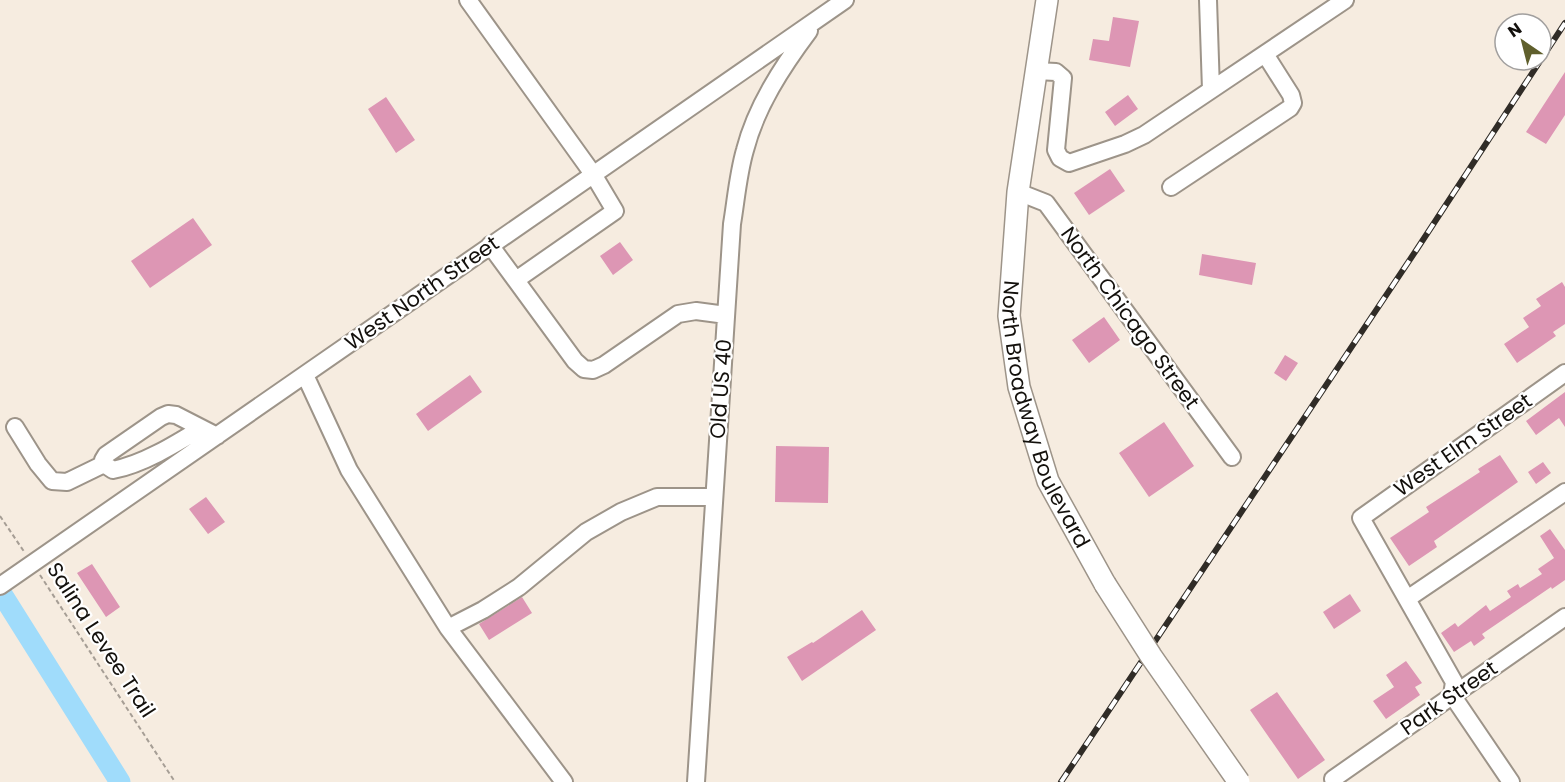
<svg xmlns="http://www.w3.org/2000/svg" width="1565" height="782" font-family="Poppins,sans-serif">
<rect width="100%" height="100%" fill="#f6ece0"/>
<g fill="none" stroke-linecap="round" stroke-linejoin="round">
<path stroke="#a0dcfb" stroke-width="21" d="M 0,591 L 120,782"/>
</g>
<path fill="#dd96b4" d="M 1113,17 L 1139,21 L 1130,67 L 1089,60 L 1093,39 L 1109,41 Z
M 1565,72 L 1565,115 L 1546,144 L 1526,132 Z
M 1128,95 L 1138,109 L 1115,126 L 1105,112 Z
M 386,97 L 415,140 L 396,153 L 368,109 Z
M 1110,169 L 1125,191 L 1089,215 L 1074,193 Z
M 193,218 L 212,245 L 150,288 L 131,261 Z
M 620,242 L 633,260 L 613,275 L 600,256 Z
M 1202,254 L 1256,263 L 1252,285 L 1199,275 Z
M 1562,282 L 1565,287 L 1565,324 L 1553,332 L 1556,336 L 1517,363 L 1504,344 L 1529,327 L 1523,318 L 1541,306 L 1536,299 Z
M 1104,317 L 1120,340 L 1089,363 L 1072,340 Z
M 1285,355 L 1298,363 L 1286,381 L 1274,373 Z
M 470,375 L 482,392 L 428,431 L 416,414 Z
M 1565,392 L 1565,427 L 1559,418 L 1536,435 L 1526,421 Z
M 1164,422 L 1194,466 L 1149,497 L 1119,453 Z
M 776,446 L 829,447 L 828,503 L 775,502 Z
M 1500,455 L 1518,482 L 1434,541 L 1437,547 L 1409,566 L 1390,538 L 1429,512 L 1426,507 L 1480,472 L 1478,469 Z
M 1543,462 L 1551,473 L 1536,484 L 1528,472 Z
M 206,497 L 225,522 L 208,534 L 189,509 Z
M 1550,529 L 1565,550 L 1565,580 L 1552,589 L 1551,587 L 1482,634 L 1485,638 L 1474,646 L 1471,641 L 1454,652 L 1441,633 L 1455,623 L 1458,627 L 1486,605 L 1490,611 L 1511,597 L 1507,591 L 1518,584 L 1520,588 L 1542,574 L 1538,569 L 1554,558 L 1540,536 Z
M 92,564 L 120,607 L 106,617 L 77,573 Z
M 1350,594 L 1361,611 L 1334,629 L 1323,612 Z
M 522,597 L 532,613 L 489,640 L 479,624 Z
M 862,610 L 876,630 L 802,681 L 787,657 L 812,642 L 813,643 Z
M 1406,661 L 1422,683 L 1415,687 L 1420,695 L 1386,719 L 1373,701 L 1394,687 L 1386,675 Z
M 1277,692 L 1325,760 L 1298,779 L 1250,710 Z"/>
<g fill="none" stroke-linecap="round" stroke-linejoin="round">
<g stroke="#9d9489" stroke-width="20">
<path id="minor" d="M 468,0 L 593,174 L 615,211 L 516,280
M 1208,0 L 1211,90
M 1036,71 L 1056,72 L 1063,78 L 1056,150 L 1060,158 L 1069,163 L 1125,144 L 1144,135 L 1345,0
M 1171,187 L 1290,108 L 1293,103 L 1291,95 L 1265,54
M 1018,192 L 1046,203 L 1232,457
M 490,245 L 575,361 L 584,369 L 593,370 L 604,365 L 678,314 L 696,311 L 726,315
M 305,375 L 349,470 L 448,628 L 564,782
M 15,427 L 38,464 L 52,481 L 67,482 L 104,464
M 200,429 C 174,445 143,464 113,470 L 104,464 L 103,460 L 106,455 L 161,417 L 168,414 L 176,415 L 217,436
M 0,586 L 845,0
M 1407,599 L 1565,492
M 448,628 L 483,610 L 519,587 L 586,532 L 621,512 L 657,497 L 714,497
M 1333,779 L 1565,617
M 696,782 L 732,224 C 736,200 738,174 745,150 C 756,107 782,67 809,31
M 1511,782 L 1452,695 L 1454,682 L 1361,518 L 1565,373"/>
</g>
<g stroke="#9d9489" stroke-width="24">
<g id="major">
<path id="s1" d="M 1047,0 L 1018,192 L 1009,316 L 1019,387 L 1048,481 L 1105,584"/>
</g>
</g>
<path stroke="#a69e95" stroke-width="2" stroke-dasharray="4.5 3" stroke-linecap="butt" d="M 0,516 L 25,553
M 40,575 L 175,782"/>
<use href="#minor" stroke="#fff" stroke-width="16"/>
<use href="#major" stroke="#fff" stroke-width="21"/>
<g stroke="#302c27" stroke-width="6">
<path id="rail" d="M 1061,782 L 1417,249 L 1565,23"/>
</g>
<use href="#rail" stroke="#fff" stroke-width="4" stroke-dasharray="11" stroke-linecap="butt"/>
<g stroke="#9d9489" stroke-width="24" stroke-linecap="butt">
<path id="major-bridge" d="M 1105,584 L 1151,656 L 1239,782"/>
</g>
<use href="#major-bridge" stroke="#fff" stroke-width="21"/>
</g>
<g text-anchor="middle" stroke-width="4.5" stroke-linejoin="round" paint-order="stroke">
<g font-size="21" fill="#13100c" stroke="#fff">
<text transform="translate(422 293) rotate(-35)" y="7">West North Street</text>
<text transform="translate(1130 318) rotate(54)" y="7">North Chicago Street</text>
<text transform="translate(721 389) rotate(-86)" y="7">Old US 40</text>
<text dy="7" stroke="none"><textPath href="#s1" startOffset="423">North Broadway Boulevard</textPath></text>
<text transform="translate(1463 445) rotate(-35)" y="7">West Elm Street</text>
<text transform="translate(101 640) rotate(57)" y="7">Salina Levee Trail</text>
<text transform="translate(1449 698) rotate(-35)" y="7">Park Street</text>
</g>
</g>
<g transform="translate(1523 42) rotate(325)"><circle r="28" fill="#ffffff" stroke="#a19f9e" stroke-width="1.5"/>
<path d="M0-4.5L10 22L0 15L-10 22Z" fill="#5f5f2c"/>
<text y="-9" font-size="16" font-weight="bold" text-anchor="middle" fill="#13100c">N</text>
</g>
</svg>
